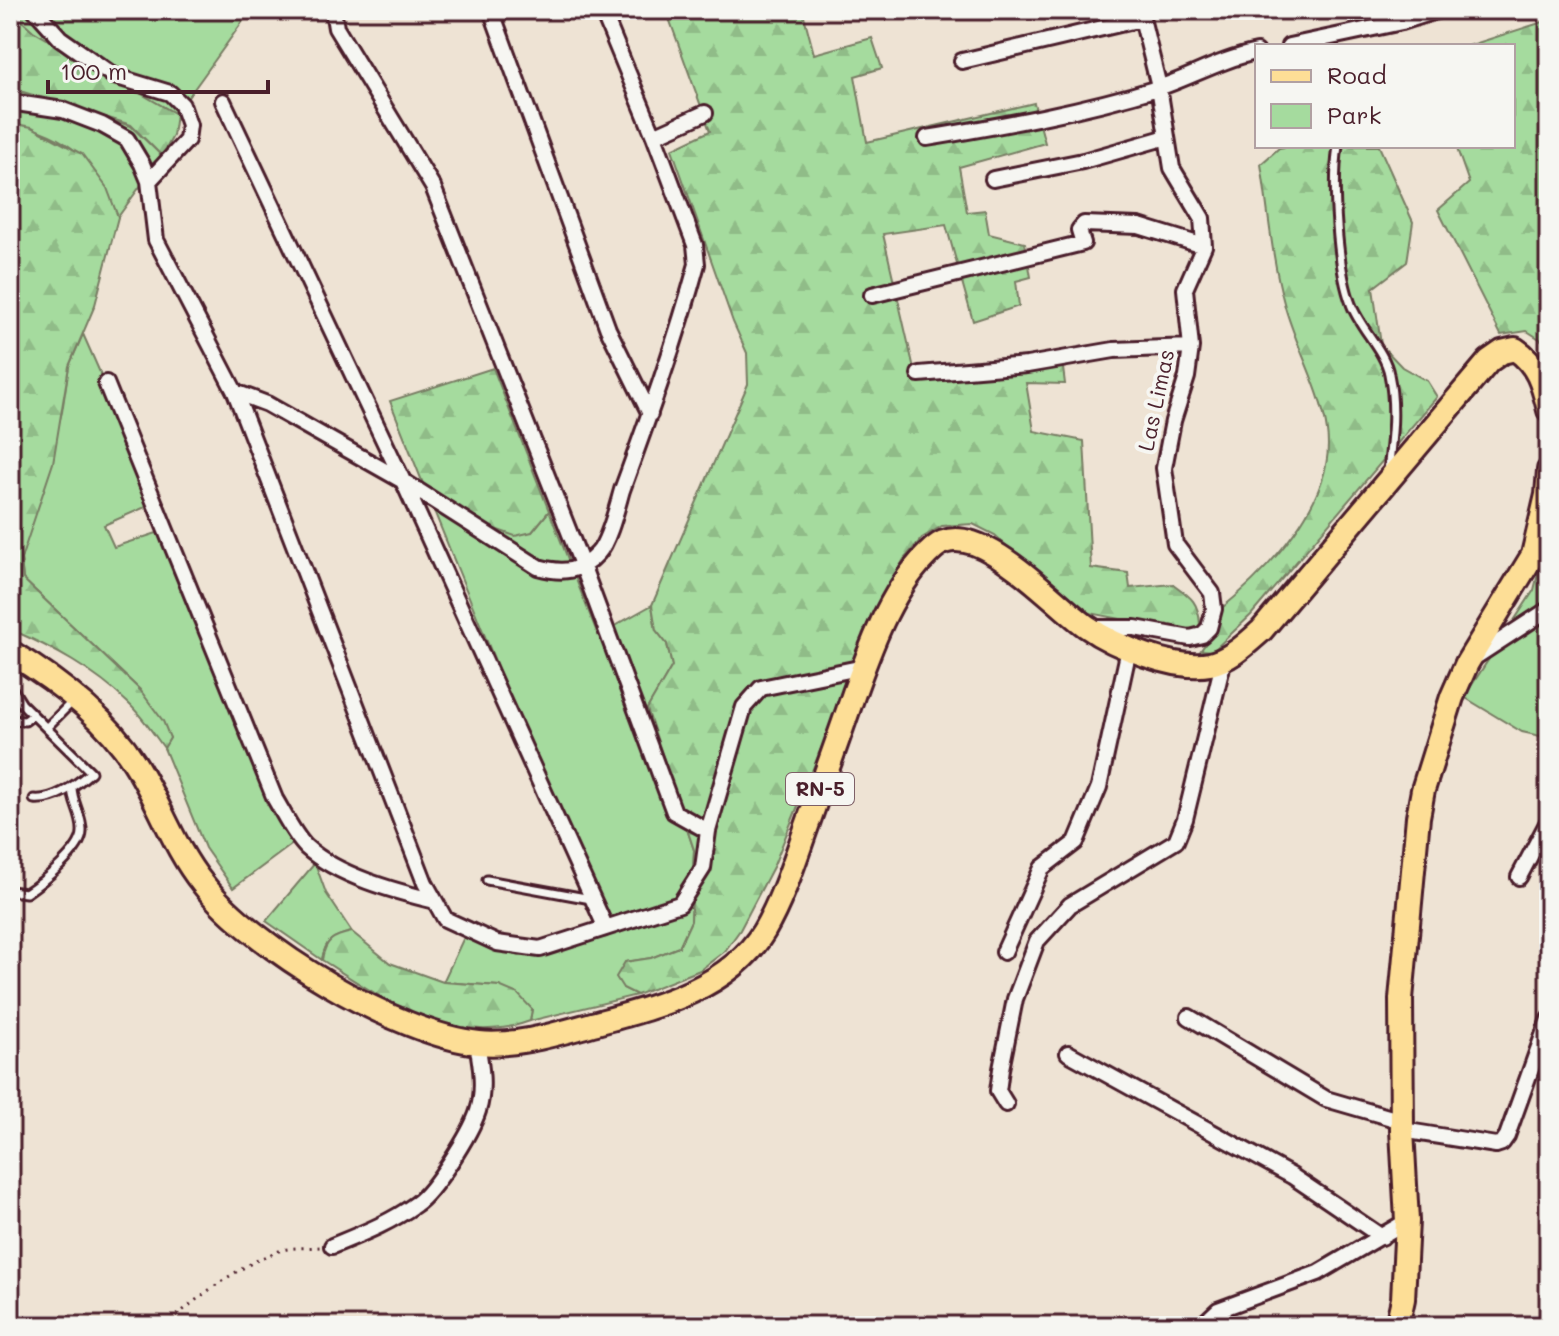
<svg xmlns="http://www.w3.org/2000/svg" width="1559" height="1336" font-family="Mali,sans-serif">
<defs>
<pattern id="forest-firs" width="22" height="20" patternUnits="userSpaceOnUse" patternTransform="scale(2)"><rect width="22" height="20" fill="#a5db9e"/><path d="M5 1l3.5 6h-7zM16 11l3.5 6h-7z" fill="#90bc88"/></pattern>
</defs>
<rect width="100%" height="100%" fill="#eee3d4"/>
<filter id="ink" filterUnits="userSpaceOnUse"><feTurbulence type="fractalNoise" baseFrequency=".0125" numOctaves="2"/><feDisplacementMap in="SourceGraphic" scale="16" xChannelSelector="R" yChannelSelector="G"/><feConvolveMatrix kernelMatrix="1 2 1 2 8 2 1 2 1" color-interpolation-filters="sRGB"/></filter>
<g filter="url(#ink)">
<path fill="#a5db9e" stroke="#787d64" stroke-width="2" d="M 10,10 L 251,10 L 176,114 L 33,31 Z
M 10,88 L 131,126 L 162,156 L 118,217 C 96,162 70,134 10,123 Z
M 83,334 L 157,502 L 104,525 L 114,547 L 169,529 L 294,843 L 233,888 L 205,848 L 164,748 L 170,738 L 140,690 L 23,579 L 21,559 L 62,412 L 69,366 Z
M 424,486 L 489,527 L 532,532 L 549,511 L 598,635 L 652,605 L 656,630 L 667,644 L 672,666 L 647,709 L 694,850 L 691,921 L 679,947 L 651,958 L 625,962 L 623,988 L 637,995 L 530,1021 L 532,1009 L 499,986 L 443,982 L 465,935 L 519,956 L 607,937 Z
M 1549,530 L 1549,738 L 1522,732 L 1464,697 L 1534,590 Z
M 315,863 L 326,893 L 352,932 C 333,936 325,940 322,960 L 266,921 Z"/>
<path fill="url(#forest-firs)" stroke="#787d64" stroke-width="2" d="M 10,10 L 33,31 L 176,114 L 173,136 L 162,156 L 131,125 L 10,88 Z
M 666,10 L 806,10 L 803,12 L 814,54 L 872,38 L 882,68 L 855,76 L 867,142 L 1034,103 L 1045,143 L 959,167 L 967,212 L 985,210 L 989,234 L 1025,243 L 1031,277 L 1016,281 L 1019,306 L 973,321 L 946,225 L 883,234 L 915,373 L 1063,368 L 1065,384 L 1026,383 L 1034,431 L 1084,441 L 1091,568 L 1128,573 L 1130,588 L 1173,584 C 1191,597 1199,602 1200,625 L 1192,633 L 1090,613 L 1028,566 L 995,535 L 973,524 L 942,526 L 922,538 L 904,559 L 882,598 L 774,865 L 740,930 L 725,951 L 700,970 L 637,995 L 623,988 L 616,977 L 625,962 L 651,958 L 679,947 L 691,921 L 694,850 L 647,709 L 672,666 L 667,644 L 656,630 L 652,605 L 748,384 L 747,353 L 733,322 L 672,149 L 710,131 Z
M 1549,20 L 1549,345 L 1527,331 L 1501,335 L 1438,210 L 1469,183 L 1456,146 L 1513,146 L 1513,46 L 1468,46 Z
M 10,123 L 32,127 L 82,154 L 107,188 L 118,217 L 95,305 L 69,366 L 53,463 L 21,559 L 23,579 L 140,690 L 163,721 L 170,738 L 164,748 C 153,733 142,716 128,703 C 94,670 53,648 10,629 Z
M 1290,146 L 1379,146 L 1413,222 L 1407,262 L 1373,288 L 1381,345 L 1402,367 L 1427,381 L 1437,397 L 1251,615 L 1213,651 L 1201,650 L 1217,628 L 1217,612 C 1267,572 1337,500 1327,431 C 1322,391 1294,343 1284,303 C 1272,260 1268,208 1261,164 L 1279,148 Z
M 493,368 L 549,511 L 532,532 L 515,536 L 489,527 L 424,486 L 390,401 Z
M 352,932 L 390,963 L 443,982 L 499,986 L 518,994 L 532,1009 L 530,1021 C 454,1049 384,1000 322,960 C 325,940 333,936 352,932 Z"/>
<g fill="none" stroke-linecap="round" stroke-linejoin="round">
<g stroke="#4a1f2b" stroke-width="13">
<path id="service" d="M 1338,146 C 1332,185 1337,267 1351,304 C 1359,327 1385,351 1389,374 C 1396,407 1392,438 1388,471
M 10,685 L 22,704 L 91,772 C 76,785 55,801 34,799
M 10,720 L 25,721 L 33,715
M 47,727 L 74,700
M 487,880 L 591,899
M 10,891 L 26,893 C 41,883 82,851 82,832 C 83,816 72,803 72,787"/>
</g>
<g stroke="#4a1f2b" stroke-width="20">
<path id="minor" d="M 35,10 L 60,38 L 114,76 L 170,93 L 182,105 L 189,125 L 187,140 L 149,181
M 333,10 L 336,28 L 433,187 L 583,567 L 674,812 L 708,831
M 491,10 L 608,329 L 650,414
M 1289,46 L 1402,22 L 1439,10
M 962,61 L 1141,19
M 223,101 L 403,481 L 605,926
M 10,102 L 63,110 L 102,125 L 127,139 L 142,164 L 149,181 L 156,240 L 235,392 L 425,883 L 445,919 L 497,943 L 540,949 L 680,904 L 703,868 L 708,831 L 744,707 L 761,688 L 864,667
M 654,136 L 705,113
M 927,138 C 1005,125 1082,111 1158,88 C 1191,77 1222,59 1257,52
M 993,179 L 1083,161 L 1167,137
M 872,295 L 1083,243 L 1079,230 L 1084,224 L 1139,226 L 1204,246
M 919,374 L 1027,365 L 1114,350 L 1191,347
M 106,383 L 275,799 C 284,814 294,835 306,847 C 338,876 394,891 435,901
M 235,392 L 267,404 L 403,481 L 538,567 C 563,574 581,572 598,553 C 609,541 617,507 622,490 C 649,416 676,341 697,264 L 695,245 L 654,136 L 602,10
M 1093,628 L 1135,628 L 1190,638 L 1202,635 L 1209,628 L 1214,609 L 1212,593 L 1175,544 L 1164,468 L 1173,421 L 1187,377 L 1191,347 L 1185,289 L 1204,246 L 1202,218 L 1172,168 L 1159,87 L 1140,10
M 1474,658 L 1549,609
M 1519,877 L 1549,820
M 1004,952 L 1042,868 L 1076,842 L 1099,787 L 1129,649
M 1189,1017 L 1326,1099 L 1402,1121
M 1068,1053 L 1292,1176 L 1382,1237
M 1006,1104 L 998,1091 L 1001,1069 L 1015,999 L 1037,941 L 1070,905 L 1176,841 L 1185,819 L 1224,659
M 1402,1130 L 1496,1145 L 1502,1143 L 1507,1136 L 1549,1019
M 332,1246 C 361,1234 390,1223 416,1204 C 434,1192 471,1133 478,1111 C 485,1089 481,1065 477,1043
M 1201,1326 L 1218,1310 L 1318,1273 L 1407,1221"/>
</g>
<g stroke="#4a1f2b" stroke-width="28">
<path id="primary" d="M 10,652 C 56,680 105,716 134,762 C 159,801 173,847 203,884 C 253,948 398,1035 479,1043 C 518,1047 562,1032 600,1022 C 660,1006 730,987 764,931 C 783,898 794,862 807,826 C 823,781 839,737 854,693 C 872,643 893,584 934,548 C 974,513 1053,603 1086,626 C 1114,646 1176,671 1210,664 C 1231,659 1245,645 1261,631 L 1489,361 L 1502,352 L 1515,349 C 1538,364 1543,385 1549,410
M 1397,1326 L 1403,1299 L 1407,1221 L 1402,1130 L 1401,999 L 1418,817 L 1423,790 L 1452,697 L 1467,663 L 1533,555 L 1547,495 L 1549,470"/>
</g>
<path stroke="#4a1f2b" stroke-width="3" stroke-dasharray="2 6" stroke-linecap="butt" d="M 165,1326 C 196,1298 242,1263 282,1250 C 294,1247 308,1248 320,1247"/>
<use href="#service" stroke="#f6f6f2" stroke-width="7"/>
<use href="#minor" stroke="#f6f6f2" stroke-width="14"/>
<use href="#primary" stroke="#fdde96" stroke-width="22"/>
</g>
</g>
<g text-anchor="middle" stroke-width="8" stroke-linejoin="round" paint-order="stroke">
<rect fill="#f6f6f2" stroke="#7e6067" stroke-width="2" x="786" y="773" width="68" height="32" rx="6"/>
<g font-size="20" font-weight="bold" fill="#4a1f2b">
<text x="820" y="796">RN-5</text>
</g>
<g font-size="22" fill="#4a1f2b" stroke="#f6f6f2">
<text transform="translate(1156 400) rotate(-78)" y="8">Las Limas</text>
</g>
</g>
<rect width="1559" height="1336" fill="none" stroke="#f6f6f2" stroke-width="40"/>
<rect x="20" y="20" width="1519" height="1296" fill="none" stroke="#4a1f2b" stroke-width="3" filter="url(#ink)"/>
<rect x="1255" y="44" width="260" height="104" fill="#f6f6f2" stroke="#b1a0a2" stroke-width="2"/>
<rect x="1271" y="70" width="40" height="12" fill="#fdde96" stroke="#b1a0a2" stroke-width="2"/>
<text x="1327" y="84" font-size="24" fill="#4a1f2b">Road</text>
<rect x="1271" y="104" width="40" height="24" fill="#a5db9e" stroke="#b1a0a2" stroke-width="2"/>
<text x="1327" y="124" font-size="24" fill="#4a1f2b">Park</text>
<path d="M48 80v12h220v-12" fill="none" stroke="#4a1f2b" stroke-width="4"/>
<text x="60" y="80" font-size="24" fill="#4a1f2b" stroke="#f6f6f2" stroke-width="6" paint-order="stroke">100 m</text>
</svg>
